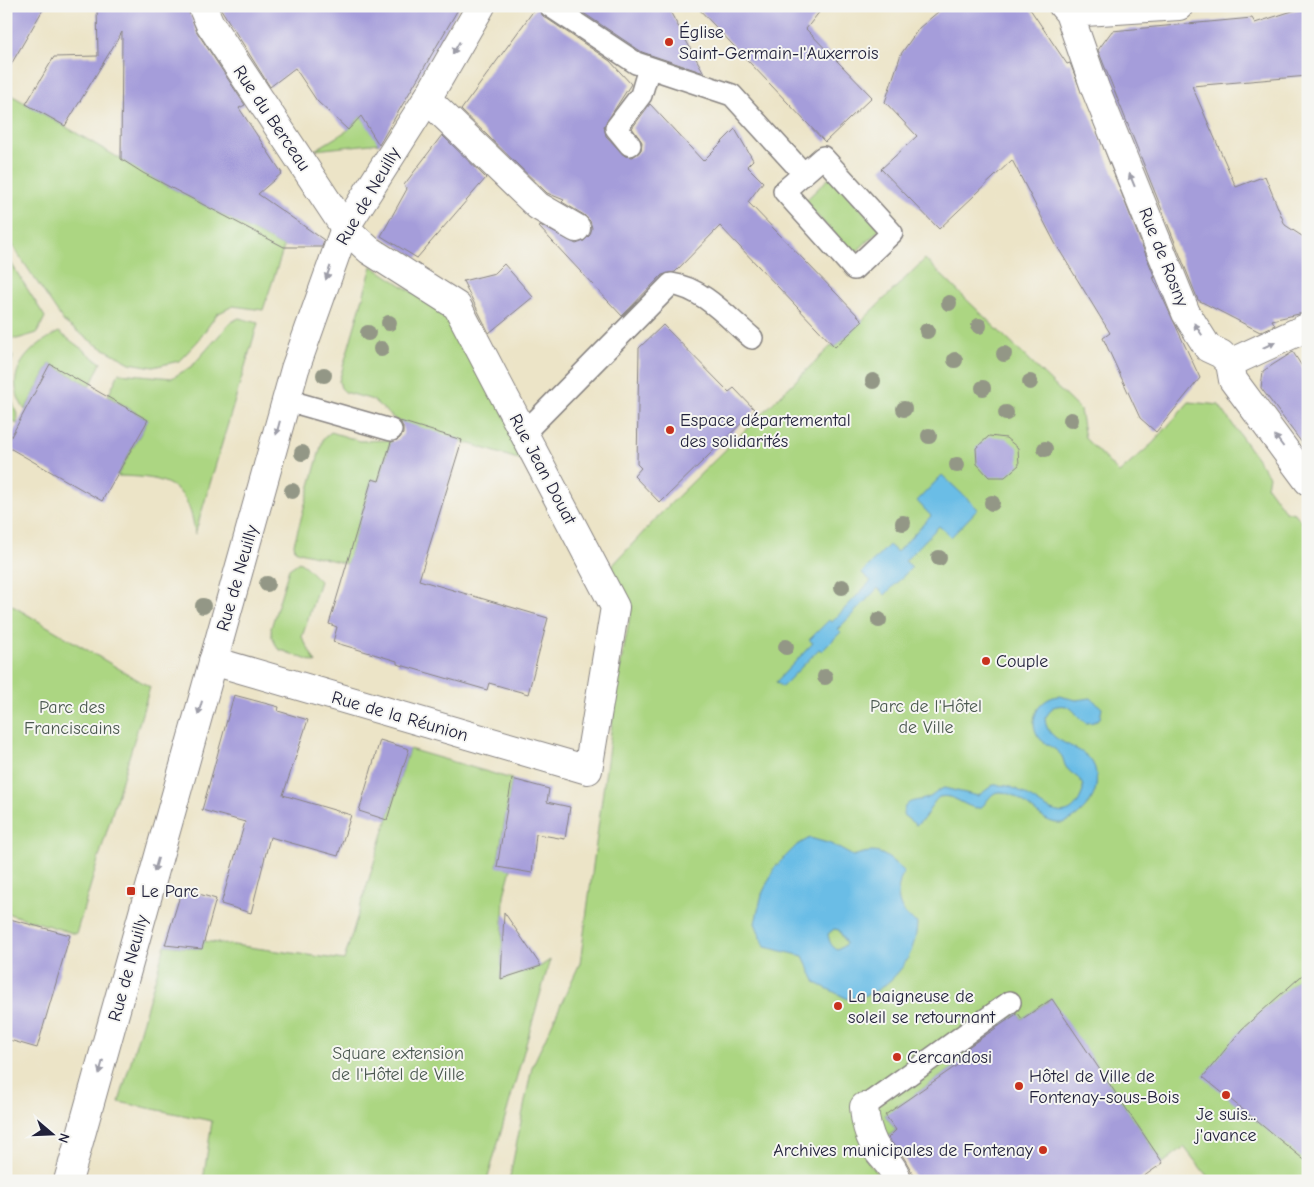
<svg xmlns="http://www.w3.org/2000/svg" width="1314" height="1187" font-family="'Comic Neue',sans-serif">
<rect width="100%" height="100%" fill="#f6f6f2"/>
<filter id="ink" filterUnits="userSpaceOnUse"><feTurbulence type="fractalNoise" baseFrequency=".02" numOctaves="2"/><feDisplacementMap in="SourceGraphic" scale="10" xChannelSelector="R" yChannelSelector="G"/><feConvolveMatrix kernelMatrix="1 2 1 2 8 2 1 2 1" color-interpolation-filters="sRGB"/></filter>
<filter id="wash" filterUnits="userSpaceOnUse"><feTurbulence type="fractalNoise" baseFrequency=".0096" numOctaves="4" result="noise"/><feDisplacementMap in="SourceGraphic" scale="20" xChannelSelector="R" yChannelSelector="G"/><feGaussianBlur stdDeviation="1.12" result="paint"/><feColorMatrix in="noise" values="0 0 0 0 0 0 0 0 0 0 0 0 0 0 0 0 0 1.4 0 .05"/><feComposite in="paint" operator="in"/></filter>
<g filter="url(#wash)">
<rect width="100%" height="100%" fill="#ece4c7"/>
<path fill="#acd682" stroke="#677c5e" d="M 6,92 L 160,182 L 284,247 L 263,310 L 233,306 L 217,314 L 198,341 L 179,361 L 153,367 L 130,363 L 95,344 L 64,322 L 6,236 Z
M 361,116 L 380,143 L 315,150 L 348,130 Z
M 830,177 L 880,229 L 854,254 L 804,202 Z
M 6,255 L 45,317 L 37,333 L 17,339 L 6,338 Z
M 925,259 L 1080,410 L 1085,438 L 1119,473 L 1153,443 L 1189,402 L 1219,405 L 1269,476 L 1267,486 L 1285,511 L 1295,513 L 1308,531 L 1308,970 L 1243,1029 L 1308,1163 L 1308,1175 L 1298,1181 L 1211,1181 L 1184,1147 L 1163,1163 L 1051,999 L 1022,1019 L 1018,1013 L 965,1050 L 969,1057 L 885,1115 L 896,1130 L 864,1155 L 882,1181 L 509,1181 L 532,1067 L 580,963 L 618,679 L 632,606 L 611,567 L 665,509 L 832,345 L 835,347 Z
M 372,266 L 441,311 L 472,349 L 527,462 L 397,421 L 373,400 L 345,392 L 341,388 L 339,381 Z
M 239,318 L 258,323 L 195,534 C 189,481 164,477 117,476 L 148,420 L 108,396 L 119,373 L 172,378 L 192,366 L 231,322 Z
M 59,332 L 101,363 L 90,386 L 50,364 L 25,410 C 1,375 27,348 59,332 Z
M 6,348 L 13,357 L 6,377 Z
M 6,386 L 18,417 L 17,424 L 6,418 Z
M 331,432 L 360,441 L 391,440 L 379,481 L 372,479 L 347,564 L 300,552 L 295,550 L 294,544 L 323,439 Z
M 299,562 L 305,566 L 320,581 L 302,637 L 316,663 L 278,649 L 272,637 L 271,628 L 289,569 Z
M 6,602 L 150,687 L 76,934 L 6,913 Z
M 409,749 L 512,779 L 497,866 L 511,869 L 504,895 L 501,979 L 541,966 L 550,960 L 487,1181 L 203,1181 L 212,1121 L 119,1102 L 165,945 L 201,949 L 204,941 L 344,960 Z"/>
<path fill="#6bbde6" stroke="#467090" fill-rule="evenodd" d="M 942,475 L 978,509 L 951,537 L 939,526 L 905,561 L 912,567 L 885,595 L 878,588 L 838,629 L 841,632 L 822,651 L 819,649 L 782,687 L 776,682 L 813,643 L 809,640 L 829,620 L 832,622 L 871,581 L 862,573 L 889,545 L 897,552 L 931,516 L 917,501 Z
M 1059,696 L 1076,700 L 1091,698 L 1102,708 L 1100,718 L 1094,722 L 1086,723 C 1073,715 1074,701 1053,707 L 1045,718 C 1046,749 1092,742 1096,773 C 1098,787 1094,798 1085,808 C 1048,850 1030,791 999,792 C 990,792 987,804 980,808 C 965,809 955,793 939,797 C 929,805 928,819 916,825 L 903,815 C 904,797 918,803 930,797 C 935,794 938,790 944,788 L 978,796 L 993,785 C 1000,785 1007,785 1013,788 C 1036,796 1067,837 1083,791 C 1084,777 1073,777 1066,767 C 1063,762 1064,757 1059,753 C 1053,746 1043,744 1038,736 C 1027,718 1040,698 1059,696 Z
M 810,838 L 831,844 L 853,856 C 880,847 884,854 904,871 C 894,891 896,912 917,923 C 916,953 900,977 874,992 C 867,996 856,997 848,999 L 816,983 L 803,956 L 765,947 L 755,923 L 762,894 L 775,867 L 797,845 ZM 834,929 L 839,930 L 846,944 L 838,950 C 831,947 829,941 828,934 Z"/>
<g id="blocks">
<path fill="#a59dda" d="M 6,6 L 45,6 L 6,73 Z
M 97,6 L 187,6 L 197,32 L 245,105 L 239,108 L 282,173 L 258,194 L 324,240 L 322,247 L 284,247 L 143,173 L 121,159 L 122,32 L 65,126 L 26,104 L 54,57 L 98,56 Z
M 219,6 L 460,6 L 379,145 L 361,116 L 348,130 L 317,101 L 295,68 L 270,87 Z
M 537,6 L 543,16 L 610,61 L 631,84 L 604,126 L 606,136 L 625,156 L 633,157 L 641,150 L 642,142 L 632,128 L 650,104 L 703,161 L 735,129 L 753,160 L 747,166 L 763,182 L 748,202 L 863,321 L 835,347 L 720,226 L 675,272 L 662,275 L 622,316 L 539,227 L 540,225 L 576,244 L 584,241 L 590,235 L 592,228 L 590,221 L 584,215 L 562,202 L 564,200 L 547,193 L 461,110 Z
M 573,6 L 667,6 L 704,73 L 642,52 Z
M 696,6 L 824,6 L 806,29 L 872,97 L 825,142 Z
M 945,6 L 1028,6 L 1067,64 L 1070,63 L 1155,278 L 1153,277 L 1200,378 L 1156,432 L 1140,418 L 1103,338 L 1110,333 L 1055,243 L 1012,160 L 939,229 L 881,169 L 917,136 L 885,102 L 901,54 L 919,28 Z
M 1308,6 L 1308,76 L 1192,86 L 1236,187 L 1265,176 L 1285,225 L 1308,240 L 1308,312 L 1272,320 L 1275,325 L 1260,332 L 1198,300 L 1098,50 L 1112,31 L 1252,18 L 1255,23 Z
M 442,135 L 486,178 L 417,258 L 381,236 L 407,189 L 404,185 Z
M 504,264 L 533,297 L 489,333 L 463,281 L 495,273 Z
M 663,325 L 729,392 L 734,388 L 755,410 L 660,503 L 634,476 L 641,468 L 637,464 L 639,348 Z
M 1293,352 L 1308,376 L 1308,451 L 1261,388 L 1263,371 Z
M 50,364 L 148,420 L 102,501 L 6,446 Z
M 400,421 L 462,440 L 419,580 L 548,618 L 528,694 L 489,683 L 487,690 L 397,664 L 397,661 L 333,642 L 337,627 L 329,624 L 372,479 L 379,481 L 391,442 L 399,439 L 403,434 L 403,427 Z
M 989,436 L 1006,438 L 1018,448 L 1019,465 L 1005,477 L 989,477 L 977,464 L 976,448 Z
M 234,695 L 279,707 L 278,711 L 308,720 L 283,795 L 351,815 L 338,856 L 270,837 L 251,913 L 221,904 L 245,822 L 202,810 Z
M 380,740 L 409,749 L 387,820 L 359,811 Z
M 512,779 L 549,789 L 547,802 L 570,807 L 565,839 L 536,834 L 532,873 L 497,867 Z
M 182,889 L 216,899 L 202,949 L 165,945 Z
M 504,912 L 541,966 L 501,979 Z
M 6,918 L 70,935 L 37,1048 L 6,1039 Z
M 1308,970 L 1308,1163 L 1203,1077 L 1242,1029 Z
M 1052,999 L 1163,1163 L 1137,1181 L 917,1181 L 904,1158 L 888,1138 L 896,1130 L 885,1115 L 969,1057 L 964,1050 L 980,1039 L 1018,1013 L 1022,1019 Z"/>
</g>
</g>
<g filter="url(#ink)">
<use href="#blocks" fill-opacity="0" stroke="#878381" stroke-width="1"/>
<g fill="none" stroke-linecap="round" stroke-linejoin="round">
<g stroke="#878381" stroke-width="24">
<path id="service" d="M 550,6 L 636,63 L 732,95 L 803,173
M 630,145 L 616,128 L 641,95 L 649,68
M 823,157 L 892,233 L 854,269 L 784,191 Z
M 286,400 L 391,430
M 524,433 L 671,284 C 703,288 728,318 752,338
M 864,1107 L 1010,1002"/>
</g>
<g stroke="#878381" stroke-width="30">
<path id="minor" d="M 202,6 L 210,24 L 345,228 L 369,250 L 457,306 L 615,607 L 588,770 L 213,661
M 1063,6 L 1069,13 L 1095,88 L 1186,313 L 1208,348 L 1221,354 L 1230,363 L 1233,380 L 1308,481
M 1069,13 L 1179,6
M 427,99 L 538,206 L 576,228
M 1230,363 L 1308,327
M 864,1107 C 865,1121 868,1133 874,1145 C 881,1158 895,1166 897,1181"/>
</g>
<g stroke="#878381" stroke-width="30">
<path id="tertiary" d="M 68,1181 L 295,369 L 345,228 L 427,99 L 481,6"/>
</g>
<use href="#service" stroke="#fff" stroke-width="21"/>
<use href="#minor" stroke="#fff" stroke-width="28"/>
<use href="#tertiary" stroke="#fff" stroke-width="28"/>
</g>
<g fill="#939786">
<circle cx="949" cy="303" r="8"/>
<circle cx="389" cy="323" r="8"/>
<circle cx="979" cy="326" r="8"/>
<circle cx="927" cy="331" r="8"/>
<circle cx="368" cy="333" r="8"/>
<circle cx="381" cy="349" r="8"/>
<circle cx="1004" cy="354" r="8"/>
<circle cx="955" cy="360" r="8"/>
<circle cx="324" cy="375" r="8"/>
<circle cx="873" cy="381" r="8"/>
<circle cx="1030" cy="382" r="8"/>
<circle cx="983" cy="388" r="8"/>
<circle cx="904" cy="409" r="8"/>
<circle cx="1006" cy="413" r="8"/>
<circle cx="1071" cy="420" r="8"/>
<circle cx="929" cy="436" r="8"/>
<circle cx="1045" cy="449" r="8"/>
<circle cx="302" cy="453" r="8"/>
<circle cx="957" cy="465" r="8"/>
<circle cx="292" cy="491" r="8"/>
<circle cx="992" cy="503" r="8"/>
<circle cx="903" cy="523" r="8"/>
<circle cx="939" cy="558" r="8"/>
<circle cx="267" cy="584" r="8"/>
<circle cx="842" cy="587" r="8"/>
<circle cx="203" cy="606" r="8"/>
<circle cx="879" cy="620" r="8"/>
<circle cx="786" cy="647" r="8"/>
<circle cx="825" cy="677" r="8"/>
</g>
<defs><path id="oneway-solid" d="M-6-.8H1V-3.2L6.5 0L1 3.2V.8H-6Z" transform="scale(1.25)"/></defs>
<g fill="#9c9ca7">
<use href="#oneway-solid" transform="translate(456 48) rotate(120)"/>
<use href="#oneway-solid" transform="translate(1132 180) rotate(-112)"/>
<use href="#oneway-solid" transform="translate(328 273) rotate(109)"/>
<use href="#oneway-solid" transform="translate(1198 329) rotate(-124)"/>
<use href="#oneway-solid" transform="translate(1269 345) rotate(-25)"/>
<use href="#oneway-solid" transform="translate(278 428) rotate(105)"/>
<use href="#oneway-solid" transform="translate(1279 441) rotate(-127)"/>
<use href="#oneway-solid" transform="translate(200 708) rotate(106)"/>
<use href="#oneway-solid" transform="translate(156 865) rotate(106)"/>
<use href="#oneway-solid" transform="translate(101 1067) rotate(106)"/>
</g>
</g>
<g fill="#c8321e" stroke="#f6f6f2" stroke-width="2">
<circle cx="669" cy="42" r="5"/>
<circle cx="670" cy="430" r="5"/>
<circle cx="986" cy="661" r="5"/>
<rect x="126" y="886" width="10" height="10" rx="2.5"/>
<circle cx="838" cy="1006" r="5"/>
<circle cx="897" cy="1057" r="5"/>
<circle cx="1019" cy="1086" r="5"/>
<circle cx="1226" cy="1095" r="5"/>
<circle cx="1043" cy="1150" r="5"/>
</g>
<g text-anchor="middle" stroke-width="4" stroke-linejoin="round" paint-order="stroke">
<g font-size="18" fill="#22223b" stroke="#f6f6f2" text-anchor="start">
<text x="679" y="38">Église<tspan x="679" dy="21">Saint-Germain-l'Auxerrois</tspan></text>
<text x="680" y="426">Espace départemental<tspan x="680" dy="21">des solidarités</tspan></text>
<text x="996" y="667">Couple</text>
<text x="141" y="897">Le Parc</text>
<text x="848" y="1002">La baigneuse de<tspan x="848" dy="21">soleil se retournant</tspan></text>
<text x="907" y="1063">Cercandosi</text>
<text x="1029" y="1082">Hôtel de Ville de<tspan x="1029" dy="21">Fontenay-sous-Bois</tspan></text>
<text x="1226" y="1120" text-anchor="middle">Je suis...<tspan x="1226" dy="21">j'avance</tspan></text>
<text x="1033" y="1156" text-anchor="end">Archives municipales de Fontenay</text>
</g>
<g font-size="18" fill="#22223b" stroke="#f6f6f2">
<text transform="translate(272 118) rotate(56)" y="6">Rue du Berceau</text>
<text transform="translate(368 196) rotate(-60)" y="6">Rue de Neuilly</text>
<text transform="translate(1164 257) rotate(68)" y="6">Rue de Rosny</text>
<text transform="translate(543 469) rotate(62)" y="6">Rue Jean Douat</text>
<text transform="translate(237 578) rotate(-74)" y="6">Rue de Neuilly</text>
<text transform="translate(400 716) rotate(16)" y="6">Rue de la Réunion</text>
<text transform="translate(128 968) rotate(-75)" y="6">Rue de Neuilly</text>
</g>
<g font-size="18" fill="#4b5850" stroke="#f6f6f2">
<text x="926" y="712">Parc de l'Hôtel<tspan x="926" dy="21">de Ville</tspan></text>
<text x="72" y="713">Parc des<tspan x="72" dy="21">Franciscains</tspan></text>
<text x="398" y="1059">Square extension<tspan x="398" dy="21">de l'Hôtel de Ville</tspan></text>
</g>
</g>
<rect width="1314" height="1187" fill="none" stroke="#f6f6f2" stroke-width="25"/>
<g transform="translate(52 1134) rotate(109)" stroke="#f6f6f2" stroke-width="4" paint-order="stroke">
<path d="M0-4L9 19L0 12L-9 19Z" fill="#22223b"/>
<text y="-8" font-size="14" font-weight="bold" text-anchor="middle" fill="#22223b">N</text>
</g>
</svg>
